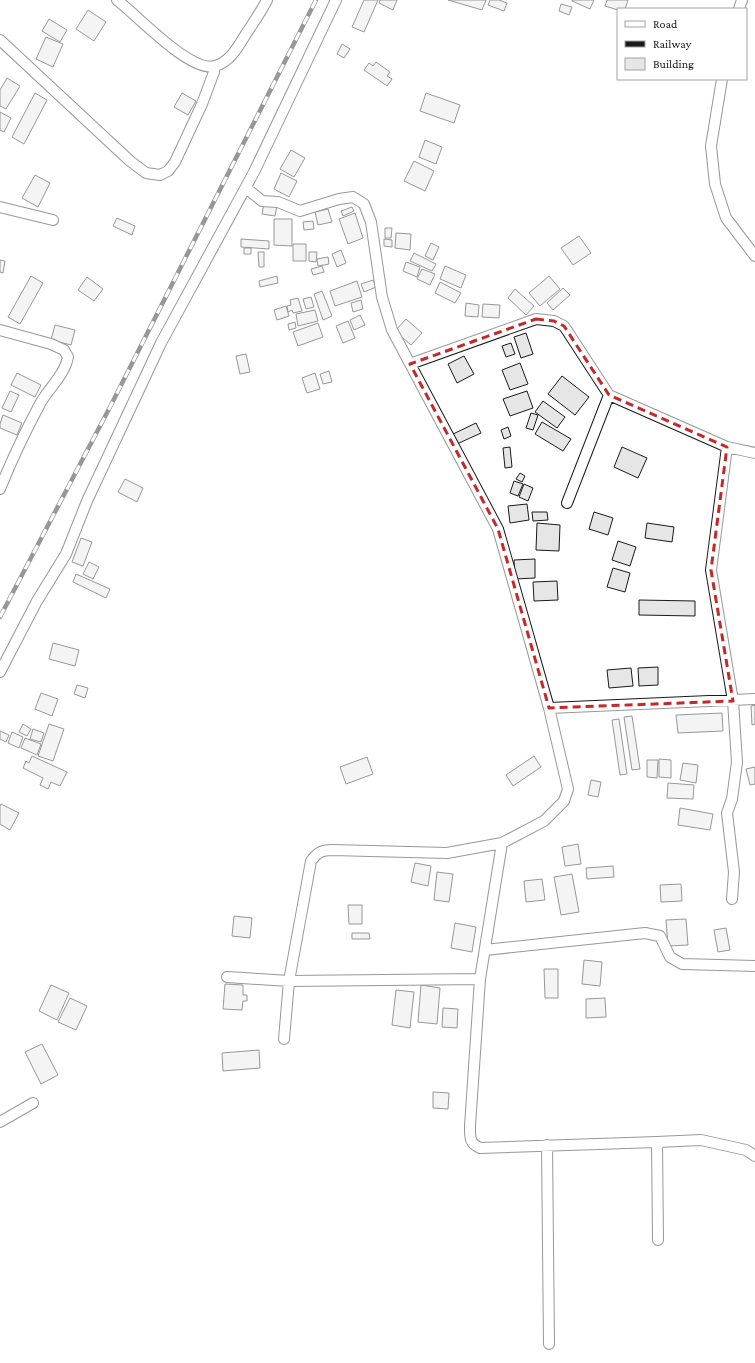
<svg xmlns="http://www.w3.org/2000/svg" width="755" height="1363" font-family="'Crimson Pro',serif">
<rect width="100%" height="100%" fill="#fff"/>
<path fill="#e6e6e6" stroke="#1a1a1a" d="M 364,0 L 378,0 L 364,32 L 352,27 Z
M 380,0 L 397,0 L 393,10 L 379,3 Z
M 448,0 L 486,0 L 482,10 Z
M 490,0 L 499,0 L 507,3 L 504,11 L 488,5 Z
M 572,0 L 594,0 L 590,9 L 572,1 Z
M 607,0 L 628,0 L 625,9 L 618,9 L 618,10 L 605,6 Z
M 561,4 L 572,7 L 569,15 L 559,11 Z
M 88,10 L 106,22 L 94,41 L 76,29 Z
M 49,19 L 67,30 L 60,42 L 42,31 Z
M 46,37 L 63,44 L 53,67 L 36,59 Z
M 342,44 L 350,49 L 344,58 L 337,54 Z
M 376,62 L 390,72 L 387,76 L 392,79 L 387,86 L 364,70 L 369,63 L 373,66 Z
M 7,78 L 20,86 L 6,109 L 0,106 L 0,90 Z
M 35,93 L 47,100 L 24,144 L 12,137 Z
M 182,93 L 196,101 L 188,115 L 174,107 Z
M 426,93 L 460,105 L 454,123 L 420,111 Z
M 0,112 L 11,118 L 4,132 L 0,130 Z
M 425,140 L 442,147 L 436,164 L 419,157 Z
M 291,150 L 305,158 L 294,177 L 280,169 Z
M 414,161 L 434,171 L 425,191 L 404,181 Z
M 281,173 L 297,181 L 289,197 L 274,189 Z
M 35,175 L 50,183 L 38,207 L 22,198 Z
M 264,203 L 277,206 L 275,216 L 262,214 Z
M 352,207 L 354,211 L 343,216 L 341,211 Z
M 328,209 L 332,222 L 318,225 L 315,212 Z
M 355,213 L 363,238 L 348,244 L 339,219 Z
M 117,218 L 135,226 L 132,235 L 113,226 Z
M 274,219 L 292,219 L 292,246 L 274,245 Z
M 313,221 L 314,229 L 304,230 L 303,222 Z
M 385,228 L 392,228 L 391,238 L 385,238 Z
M 396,233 L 411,234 L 410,250 L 395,248 Z
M 579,236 L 591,253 L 573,265 L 561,248 Z
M 241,239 L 269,241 L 269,249 L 241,247 Z
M 384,239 L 392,240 L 392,247 L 384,246 Z
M 431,243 L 439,247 L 433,260 L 425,256 Z
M 293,244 L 306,244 L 306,261 L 293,261 Z
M 244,248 L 251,248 L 251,254 L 244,254 Z
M 341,250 L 346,263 L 337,267 L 332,254 Z
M 258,252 L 264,252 L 264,267 L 259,267 Z
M 309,252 L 317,252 L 316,262 L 309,261 Z
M 414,253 L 436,264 L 432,271 L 410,261 Z
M 328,257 L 329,264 L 318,266 L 317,259 Z
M 0,260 L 5,261 L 3,273 L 0,272 Z
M 406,262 L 420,267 L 417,277 L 403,271 Z
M 322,266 L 324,272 L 313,275 L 311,269 Z
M 445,266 L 466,275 L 461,288 L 440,279 Z
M 422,269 L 435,274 L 430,285 L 417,279 Z
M 31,276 L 43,283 L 20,324 L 8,317 Z
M 277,276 L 278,283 L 260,287 L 259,281 Z
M 549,276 L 560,289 L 540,306 L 529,293 Z
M 87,277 L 103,289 L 94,301 L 78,290 Z
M 373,280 L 376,287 L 364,292 L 361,284 Z
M 357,281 L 362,297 L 335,306 L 330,291 Z
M 440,282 L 461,293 L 455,303 L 435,293 Z
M 563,288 L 570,295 L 553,310 L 547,303 Z
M 515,289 L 534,306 L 526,315 L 508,298 Z
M 322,291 L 332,316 L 323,320 L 314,294 Z
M 311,297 L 314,307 L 306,309 L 303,299 Z
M 298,298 L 302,311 L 293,313 L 292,310 L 288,312 L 287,306 L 291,305 L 290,300 Z
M 361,300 L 363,309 L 353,312 L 351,303 Z
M 466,303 L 479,305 L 478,317 L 465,316 Z
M 483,304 L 500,305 L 499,318 L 482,317 Z
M 286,306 L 289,316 L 277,320 L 274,310 Z
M 315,310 L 318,321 L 298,326 L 296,314 Z
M 360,315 L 365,325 L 354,330 L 350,320 Z
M 406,319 L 422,333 L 411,345 L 395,331 Z
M 348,321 L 355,338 L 343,343 L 336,326 Z
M 295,322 L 296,328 L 289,330 L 288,324 Z
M 318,323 L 323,337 L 298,346 L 293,332 Z
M 55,325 L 75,330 L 71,345 L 51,340 Z
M 526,333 L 533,354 L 521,358 L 514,337 Z
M 511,343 L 515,354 L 506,357 L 502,346 Z
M 246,354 L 250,372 L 240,374 L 236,356 Z
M 464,356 L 474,374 L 457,383 L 448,364 Z
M 520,363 L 528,384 L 510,390 L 502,370 Z
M 329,371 L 332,382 L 323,384 L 320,374 Z
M 17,373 L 41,385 L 35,397 L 11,385 Z
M 315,373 L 320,389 L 307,393 L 302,378 Z
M 562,376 L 589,397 L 575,415 L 548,394 Z
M 10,391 L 19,395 L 11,412 L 2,408 Z
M 527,391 L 533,408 L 510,416 L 503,399 Z
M 543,401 L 565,417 L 557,428 L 535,412 Z
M 531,413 L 538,415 L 533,430 L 526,428 Z
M 3,415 L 22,423 L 17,435 L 0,428 L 0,424 Z
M 542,422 L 571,439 L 563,451 L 535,434 Z
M 476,423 L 481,433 L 457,444 L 453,434 Z
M 508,427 L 511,436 L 504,439 L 501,430 Z
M 510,447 L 512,467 L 505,468 L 503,448 Z
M 622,447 L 647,458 L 638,478 L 614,467 Z
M 520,473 L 525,476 L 522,482 L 516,479 Z
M 125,479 L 143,488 L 137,502 L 118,492 Z
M 514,481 L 523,484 L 518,496 L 510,493 Z
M 524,484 L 533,488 L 528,501 L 519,497 Z
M 527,504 L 529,520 L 510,523 L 508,506 Z
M 532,512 L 547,512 L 548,520 L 533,521 Z
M 594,512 L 613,518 L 608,535 L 589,529 Z
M 537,523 L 560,525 L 559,551 L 536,550 Z
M 647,523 L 674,527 L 672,542 L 645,538 Z
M 81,538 L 92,542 L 83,566 L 72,562 Z
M 618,541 L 636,547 L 630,566 L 612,560 Z
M 535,559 L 535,578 L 515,579 L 514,560 Z
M 89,562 L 99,567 L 93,579 L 83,574 Z
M 613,568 L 630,573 L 625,592 L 607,587 Z
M 76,574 L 110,589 L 106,598 L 73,582 Z
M 557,581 L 558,600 L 534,601 L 533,582 Z
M 639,600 L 695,601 L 695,616 L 639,615 Z
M 53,643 L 79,650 L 75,666 L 49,659 Z
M 658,667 L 658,685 L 639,686 L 638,668 Z
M 631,668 L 633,686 L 609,688 L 607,670 Z
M 77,685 L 88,688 L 85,698 L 74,694 Z
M 41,693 L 58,699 L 52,716 L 35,709 Z
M 755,705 L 755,724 L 752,725 L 751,706 Z
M 722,713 L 723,731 L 678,733 L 676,715 Z
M 632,716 L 640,769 L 632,770 L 624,717 Z
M 619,719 L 627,774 L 620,775 L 612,720 Z
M 23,724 L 31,729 L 27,736 L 19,732 Z
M 49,724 L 64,729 L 53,761 L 38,756 Z
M 33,729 L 44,733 L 41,742 L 30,739 Z
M 0,731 L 9,735 L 6,742 L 0,739 Z
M 12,732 L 23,737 L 19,748 L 8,743 Z
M 25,738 L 41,744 L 37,755 L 21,748 Z
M 32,756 L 67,772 L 60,786 L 51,782 L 48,789 L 40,785 L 43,778 L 23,768 L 26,761 L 29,763 Z
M 534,756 L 541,767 L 513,786 L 506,775 Z
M 367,757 L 373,774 L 346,784 L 340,767 Z
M 659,759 L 671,760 L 671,778 L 659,777 Z
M 647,760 L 658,760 L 657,778 L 647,777 Z
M 683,763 L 698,765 L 696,783 L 680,780 Z
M 755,767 L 755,784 L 750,785 L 746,769 Z
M 591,780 L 601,782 L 598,797 L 588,795 Z
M 668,783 L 694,785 L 693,799 L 667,798 Z
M 1,804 L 19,813 L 10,830 L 0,824 L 0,806 Z
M 680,808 L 713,814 L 710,830 L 678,825 Z
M 578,844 L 581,864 L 565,866 L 562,847 Z
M 415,863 L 431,866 L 428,886 L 411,882 Z
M 613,866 L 614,877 L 587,879 L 586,868 Z
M 437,872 L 453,874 L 449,902 L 434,900 Z
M 572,874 L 579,912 L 561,915 L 554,877 Z
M 542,879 L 545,900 L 526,902 L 524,881 Z
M 681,884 L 682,901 L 661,902 L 660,885 Z
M 348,905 L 362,905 L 362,924 L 349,924 Z
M 234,916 L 252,918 L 250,938 L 232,936 Z
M 686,919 L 688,945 L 668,946 L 666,920 Z
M 455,923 L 476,927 L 472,952 L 451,948 Z
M 726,928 L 730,950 L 718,952 L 714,930 Z
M 352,933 L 369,933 L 370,939 L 352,939 Z
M 584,960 L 602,962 L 600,986 L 582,984 Z
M 544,969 L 558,969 L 558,998 L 545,998 Z
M 225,984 L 243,985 L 243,995 L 247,995 L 247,1001 L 243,1001 L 242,1010 L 223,1009 Z
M 51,985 L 69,993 L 57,1020 L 39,1011 Z
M 421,985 L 440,988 L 437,1024 L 418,1022 Z
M 396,990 L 414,992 L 410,1028 L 392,1025 Z
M 70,998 L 87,1006 L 76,1030 L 58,1022 Z
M 605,998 L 606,1017 L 586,1018 L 586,999 Z
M 443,1008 L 458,1009 L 457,1028 L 442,1027 Z
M 42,1044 L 58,1075 L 41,1084 L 25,1052 Z
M 259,1050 L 260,1068 L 223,1071 L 222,1053 Z
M 433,1092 L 449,1093 L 448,1109 L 433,1108 Z"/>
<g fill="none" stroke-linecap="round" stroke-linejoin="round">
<g stroke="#1a1a1a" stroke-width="12">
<path id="street" d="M 117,0 C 137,15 190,73 215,66 C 230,62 238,47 246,34 C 253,23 261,12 267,0
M 739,9 L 742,0
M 0,40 L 130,161 L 146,173 L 160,175 L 168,171 L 175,162 L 202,104 L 214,72 L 214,67
M 722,79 L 711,146 L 715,184 L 726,218 L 755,256
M 246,188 L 262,201 L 278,202 L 300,211 L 339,199 L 353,197 L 364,204 L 371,222 L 382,297 L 392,330 L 498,529 L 549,708 L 568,789 L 564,801 L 544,821 L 502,843 L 447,853 L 332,850 C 321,850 317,853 311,861 L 289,981 L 284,1039
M 0,207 L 53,220
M 0,330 L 51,344 L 64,350 L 68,357 C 65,374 50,387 41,402 C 26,430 12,459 0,489
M 410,364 L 536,319 L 554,321 L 564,326 L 609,395 L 727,447 L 755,453
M 727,447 L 711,570 L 733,701 L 737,762 L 732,799 L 727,813 L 734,872 L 732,899
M 567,503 L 609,395
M 0,672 L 37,601 L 66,554 L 87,501 L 161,343 L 254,172 L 336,0
M 549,708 L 755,699
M 502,843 L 480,979 L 470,1126 C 470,1137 469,1143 480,1148 L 657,1142 L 701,1140 L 746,1150 L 755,1156
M 485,950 L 645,933 L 660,936 L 670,957 L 682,964 L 755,966
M 227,977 L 289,981 L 480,979
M 0,1122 L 33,1103
M 657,1142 L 658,1240
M 547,1145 L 549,1344"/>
</g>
<use href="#street" stroke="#fff" stroke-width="10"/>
<g stroke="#1a1a1a" stroke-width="4.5">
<path id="rail" d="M 0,617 L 110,407 L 316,0"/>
</g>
<use href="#rail" stroke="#fff" stroke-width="3" stroke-dasharray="9" stroke-linecap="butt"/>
</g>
<path d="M0 0H755V1363H0ZM 536,319 L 554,321 L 564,326 L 609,395 L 727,447 L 711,570 L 733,701 L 549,708 L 498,529 L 410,364 Z" fill="#fff" fill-opacity=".55" fill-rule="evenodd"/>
<path fill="none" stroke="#c62828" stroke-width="3" stroke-dasharray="8 5" stroke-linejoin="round" d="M 536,319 L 554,321 L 564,326 L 609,395 L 727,447 L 711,570 L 733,701 L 549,708 L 498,529 L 410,364 Z"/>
<rect x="617" y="8" width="130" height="72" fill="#ffffff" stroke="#a3a3a3"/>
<rect x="625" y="21" width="20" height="6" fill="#ffffff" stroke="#a3a3a3"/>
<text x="653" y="28" font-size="12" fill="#1a1a1a">Road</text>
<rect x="625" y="41" width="20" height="6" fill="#1a1a1a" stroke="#a3a3a3"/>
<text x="653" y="48" font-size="12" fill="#1a1a1a">Railway</text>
<rect x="625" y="58" width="20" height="12" fill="#e6e6e6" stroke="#a3a3a3"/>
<text x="653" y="68" font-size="12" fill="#1a1a1a">Building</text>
</svg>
